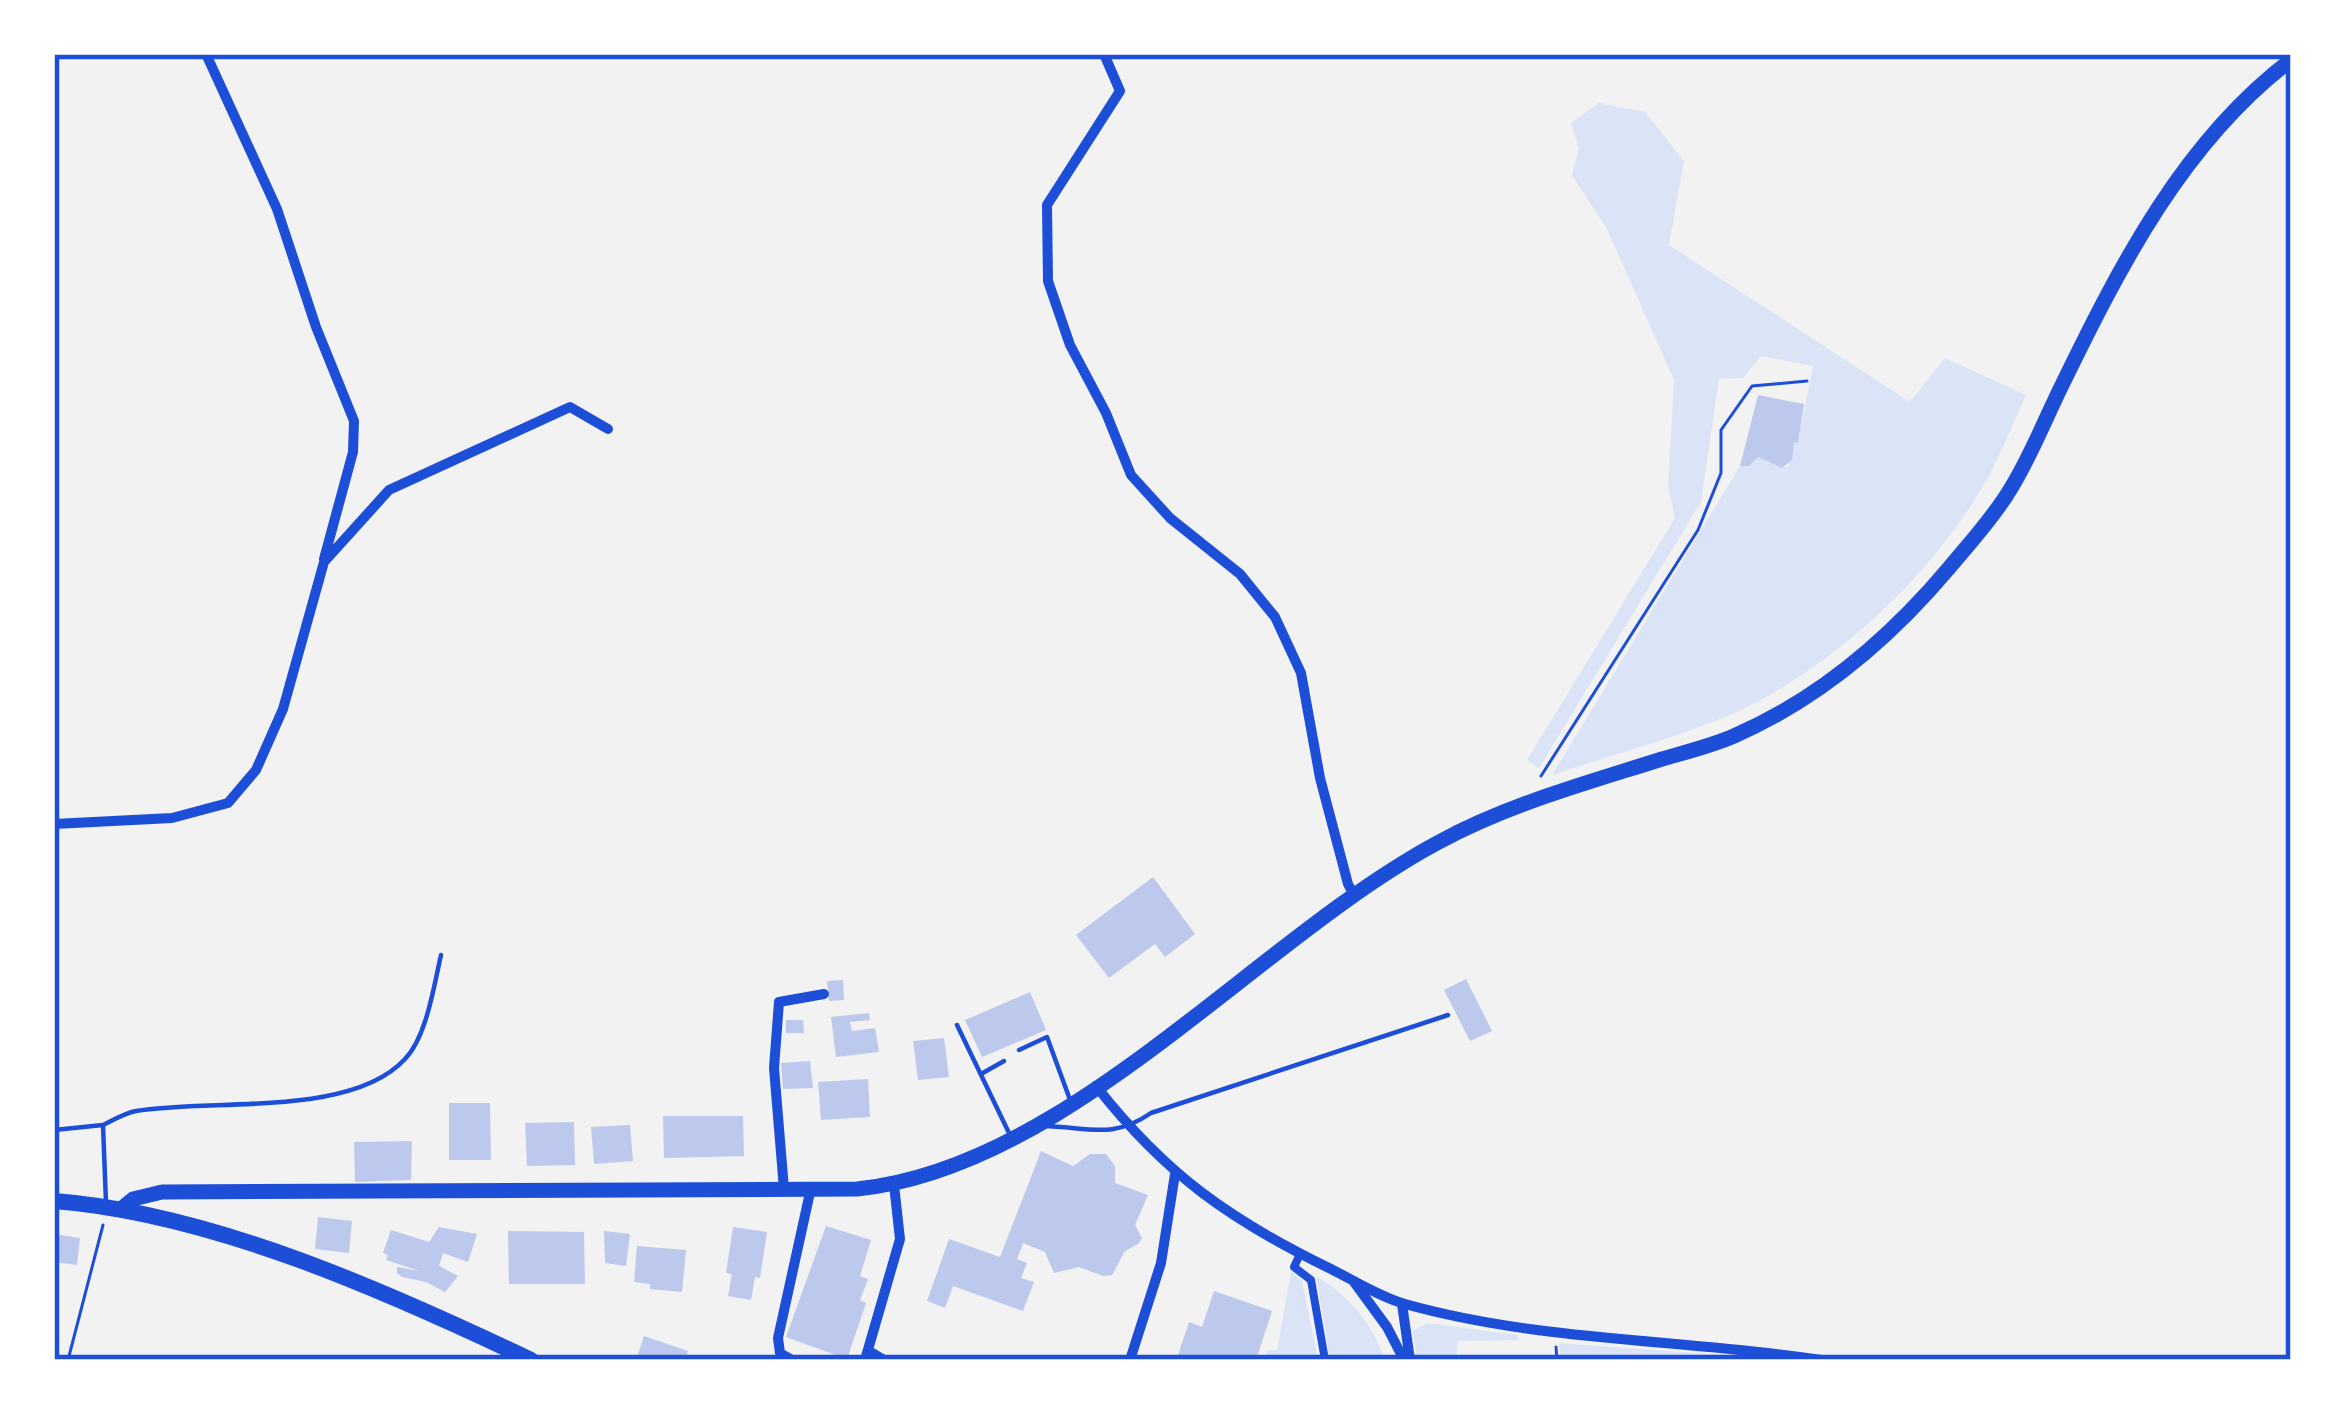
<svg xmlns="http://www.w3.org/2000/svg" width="2345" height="1414" font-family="Jost,sans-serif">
<rect width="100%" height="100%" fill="#f2f2f2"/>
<path fill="#dbe4f7" d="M 1599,103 L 1645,112 L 1684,161 L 1669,245 L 1910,402 L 1945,358 L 2026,395 C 2013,423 2002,452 1987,479 C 1936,571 1838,663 1743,709 C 1688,735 1611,755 1552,775 L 1740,466 L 1749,466 L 1758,457 L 1782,468 L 1789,466 L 1794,442 L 1798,442 L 1813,366 L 1761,356 L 1743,378 L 1719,379 L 1701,502 L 1539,768 L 1527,760 L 1675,518 L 1668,486 L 1674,380 L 1607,229 L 1572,175 L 1579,149 L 1571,123 Z
M 1291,1272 L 1302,1281 L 1318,1360 L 1264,1360 L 1267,1350 L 1277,1350 Z
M 1316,1276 C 1351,1298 1371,1321 1385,1360 L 1330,1360 Z
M 1428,1323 L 1517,1335 L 1519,1340 L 1457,1341 L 1457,1360 L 1417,1360 L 1413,1331 Z
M 1559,1343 L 1778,1359 L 1781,1360 L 1561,1360 Z"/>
<path fill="#bdc9ec" d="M 1758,395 L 1804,404 L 1798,443 L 1794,442 L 1792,460 L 1782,468 L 1758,457 L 1749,466 L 1740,466 Z
M 1153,877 L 1195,934 L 1165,957 L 1155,944 L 1109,978 L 1076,935 Z
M 1466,979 L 1492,1031 L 1470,1041 L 1444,990 Z
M 843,980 L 844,1000 L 829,1001 L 827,981 Z
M 1030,992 L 1046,1030 L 982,1057 L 965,1020 Z
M 869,1013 L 870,1020 L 850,1022 L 852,1031 L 875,1028 L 879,1052 L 836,1057 L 831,1017 Z
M 786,1020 L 803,1020 L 804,1033 L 786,1033 Z
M 944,1038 L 949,1077 L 918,1080 L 913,1041 Z
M 810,1061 L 813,1088 L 783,1089 L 781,1063 Z
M 868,1079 L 870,1117 L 821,1120 L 818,1082 Z
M 449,1103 L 490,1103 L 491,1160 L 449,1160 Z
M 663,1116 L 743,1116 L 744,1156 L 664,1158 Z
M 574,1122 L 575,1165 L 527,1166 L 525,1123 Z
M 630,1125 L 633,1161 L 594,1164 L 591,1127 Z
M 412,1141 L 411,1180 L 355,1182 L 354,1142 Z
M 1041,1151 L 1073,1166 L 1090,1154 L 1106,1154 L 1115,1166 L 1115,1183 L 1148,1195 L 1135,1225 L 1142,1238 L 1138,1244 L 1125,1251 L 1112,1275 L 1103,1276 L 1079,1267 L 1054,1273 L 1045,1252 L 1023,1243 L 1017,1259 L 1027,1263 L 1021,1278 L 1034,1282 L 1023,1311 L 953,1286 L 945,1308 L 927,1301 L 949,1239 L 1000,1257 Z
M 318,1217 L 352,1221 L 349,1253 L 315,1249 Z
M 826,1226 L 871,1240 L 860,1276 L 868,1279 L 860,1300 L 866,1303 L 847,1359 L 786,1337 Z
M 439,1227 L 477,1234 L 468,1262 L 443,1253 L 439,1266 L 458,1276 L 445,1292 L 426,1282 L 402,1277 L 397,1273 L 397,1267 L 420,1271 L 386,1260 L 388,1255 L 383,1253 L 391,1230 L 429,1242 Z
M 733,1227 L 767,1232 L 760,1278 L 755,1277 L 751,1300 L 728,1296 L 732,1274 L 726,1273 Z
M 508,1231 L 584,1232 L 585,1284 L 509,1284 Z
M 604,1231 L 630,1234 L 626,1266 L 605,1263 Z
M 54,1234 L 80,1238 L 77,1265 L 54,1262 Z
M 637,1246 L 686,1250 L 682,1292 L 650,1289 L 650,1284 L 634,1282 Z
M 1214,1291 L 1272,1311 L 1256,1360 L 1177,1358 L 1189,1322 L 1202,1327 Z
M 644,1336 L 688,1351 L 685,1360 L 636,1360 Z"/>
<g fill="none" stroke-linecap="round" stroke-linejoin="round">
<path stroke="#1d4ed8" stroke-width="3" d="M 1541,776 L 1698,530 L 1721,473 L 1721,430 L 1752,386 L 1807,381
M 1556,1347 L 1557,1360
M 68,1360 L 103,1225"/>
<path stroke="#1d4ed8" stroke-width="4.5" d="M 957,1025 L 1009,1133
M 1019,1050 L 1047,1037 L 1069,1097
M 981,1074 L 1004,1061
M 103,1125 C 113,1120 125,1113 136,1111 C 210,1098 351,1118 405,1059 C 427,1036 434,985 441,955
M 1043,1126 C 1089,1127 1112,1140 1151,1113 L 1448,1015
M 54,1130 L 103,1125 L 106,1203"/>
<path stroke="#1d4ed8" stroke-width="8" d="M 1300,1254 L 1294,1267 L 1311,1280 L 1325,1360"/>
<path stroke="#1d4ed8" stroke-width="10" d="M 206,54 L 277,209 L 316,327 L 354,421 L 353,452 L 324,559
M 1104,54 L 1120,91 L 1047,205 L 1048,281 L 1070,345 L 1106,413 L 1131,475 L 1170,518 L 1240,574 L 1275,617 L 1301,673 L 1320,778 L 1348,884 L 1355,897
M 54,824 L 172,818 L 228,803 L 256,770 L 283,709 L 324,562 L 389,490 L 570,407 L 608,429
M 1096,1086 C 1166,1175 1230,1220 1331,1269 C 1355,1281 1380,1297 1405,1304 C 1541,1342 1684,1339 1822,1360
M 784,1189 L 774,1068 L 779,1002 L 824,994
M 1354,1282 L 1387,1327 L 1404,1360
M 1402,1304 L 1410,1360
M 869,1351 L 884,1360
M 792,1360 L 780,1353 L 778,1338 L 811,1188
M 865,1360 L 900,1239 L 894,1185
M 1130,1360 L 1161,1263 L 1175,1174"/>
<path stroke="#1d4ed8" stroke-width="15" d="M 121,1209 L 133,1199 L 162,1192 L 857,1189 C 1068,1168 1257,939 1439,842 C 1509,804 1587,783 1662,759 C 1686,752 1711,746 1734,736 C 1819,699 1890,638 1949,568 C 1969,544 1992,519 2008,493 C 2030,459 2045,419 2063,383 C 2121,264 2184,141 2291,60"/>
<path stroke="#1d4ed8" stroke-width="16" d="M 54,1201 C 212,1213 388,1292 531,1360"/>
</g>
<rect width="2345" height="1414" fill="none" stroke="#ffffff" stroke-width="114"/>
<rect x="57" y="57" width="2231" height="1300" fill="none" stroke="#1d4ed8" stroke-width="4.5"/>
</svg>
